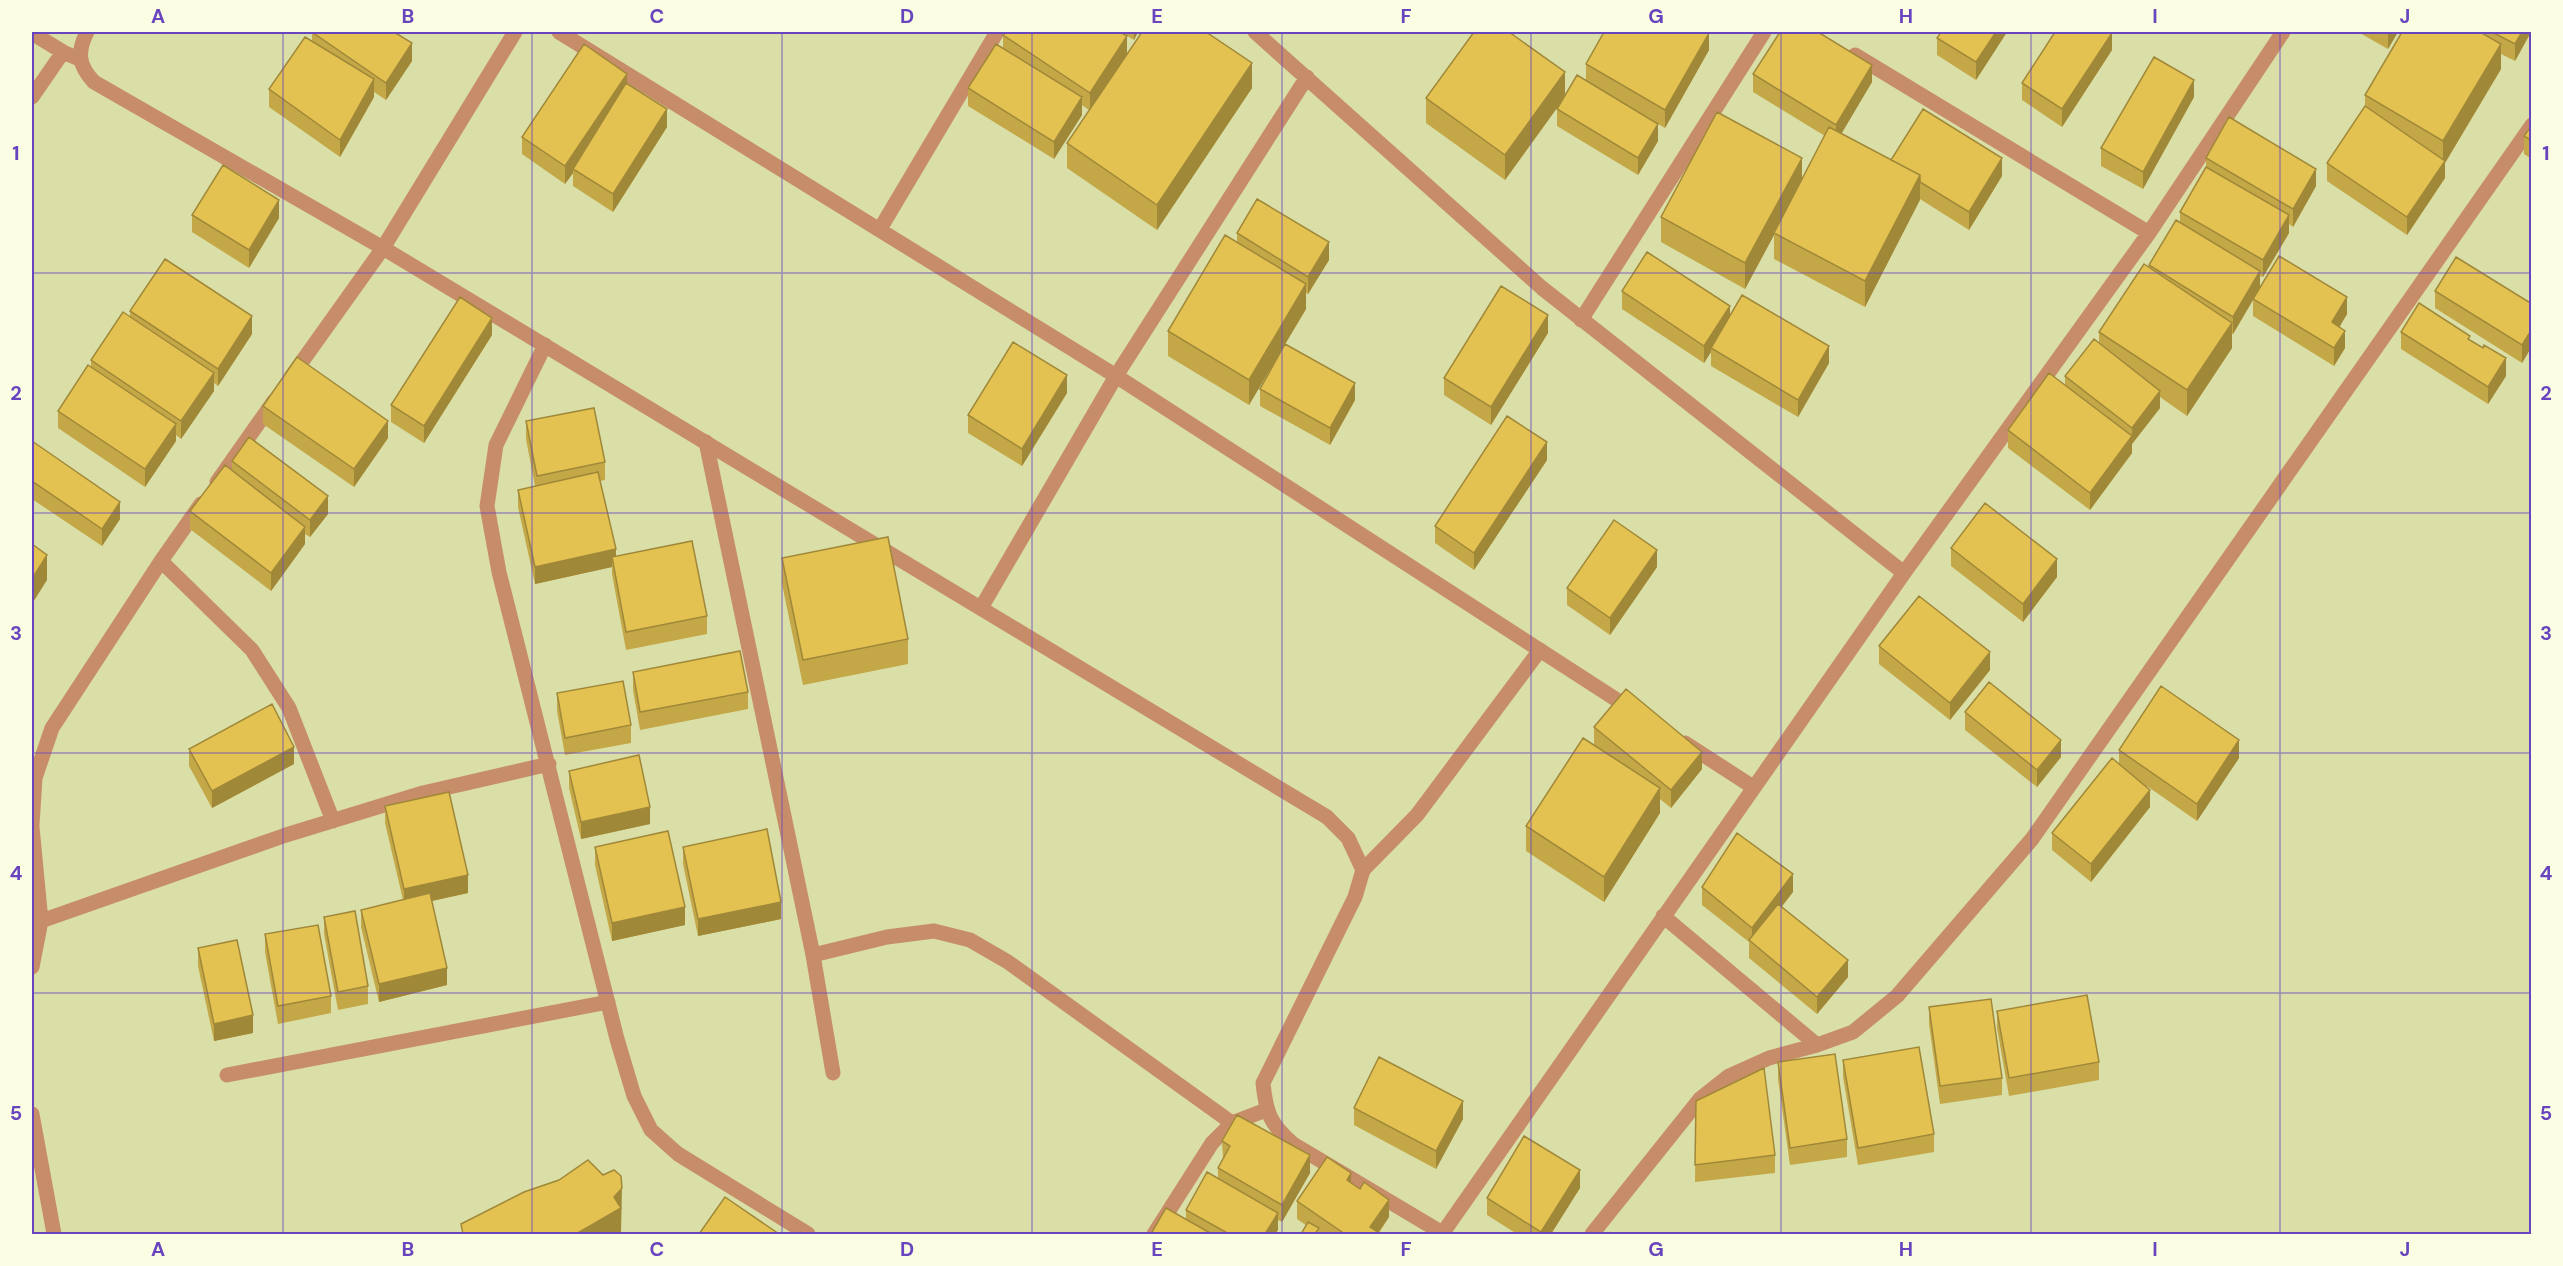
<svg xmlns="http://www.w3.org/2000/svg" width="2563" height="1266" font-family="'DM Sans',sans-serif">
<rect width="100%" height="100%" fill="#dadfa7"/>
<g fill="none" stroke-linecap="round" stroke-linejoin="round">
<path stroke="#c78d69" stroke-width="15" d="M 559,32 L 1116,376 L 1634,711
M 1255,32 L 1542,288 L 1904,573
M 32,33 L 63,52 L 79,59
M 1855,55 L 2149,233
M 32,97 L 63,52
M 880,229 L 997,32
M 1581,320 L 1764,32
M 545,345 L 496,445 L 487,506 L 499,572 L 617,1039 L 634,1096 L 651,1130 L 678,1154 L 808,1234
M 291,377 L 383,248 L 515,32
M 706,442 L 813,955 L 833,1073
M 217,482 L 274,401
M 161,561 L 252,650 L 289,708 L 333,821
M 981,608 L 1116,376 L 1307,77
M 1685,743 L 1753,787
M 32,825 L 35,778 L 52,728 L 161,561 L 201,504
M 32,827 L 41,921 L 32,967
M 1363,870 L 1417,815 L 1540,650
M 1663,916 L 1817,1045
M 41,921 L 286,835 L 423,793 L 549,764
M 813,955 L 887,937 L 934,931 L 970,940 L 1008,962 L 1232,1123
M 227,1075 L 608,1002
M 32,1114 L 54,1234
M 1154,1234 L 1212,1143 L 1232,1123 L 1266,1110
M 1442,1234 L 1904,573 L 2149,233 L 2283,32
M 1592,1234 L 1700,1099 L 1729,1076 L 1769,1058 L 1817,1045 L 1853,1032 L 1897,996 L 2032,839 L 2532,125"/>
<path stroke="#c78d69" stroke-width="15" d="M 87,32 C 77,52 78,65 94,82 L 383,248 L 1327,817 L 1348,838 L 1363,870 L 1355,897 L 1263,1083 C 1266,1113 1270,1124 1293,1144 L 1444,1234"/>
</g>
<path fill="#c4a747" d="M 312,32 L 412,61 L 386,100 L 374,92 L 374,97 L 340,157 L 269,107 L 269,89 L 312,41 Z
M 1121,32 L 1138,32 L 1134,40 Z
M 2007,32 L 1976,80 L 1937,55 L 1937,38 Z
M 2358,32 L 2398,32 L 2388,49 Z
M 2402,32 L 2531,32 L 2515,61 L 2501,54 L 2501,69 L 2445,163 L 2445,178 L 2407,235 L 2327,181 L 2327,163 L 2365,107 L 2365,95 Z
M 1003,35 L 1127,53 L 1252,88 L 1157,230 L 1067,168 L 1067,143 L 1089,110 L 1082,105 L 1082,115 L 1054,159 L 968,106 L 968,88 L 1003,48 Z
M 1709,50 L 1665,128 L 1658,124 L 1658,141 L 1638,175 L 1557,126 L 1557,109 L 1561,102 L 1505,180 L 1426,123 L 1426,98 L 1565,96 L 1586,80 L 1586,64 Z
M 2112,50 L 2062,127 L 2022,100 L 2022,83 Z
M 1753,74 L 1872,82 L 1841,133 L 1891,160 L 2002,176 L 1969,230 L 1920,199 L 1865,307 L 1774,259 L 1774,235 L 1745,289 L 1661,242 L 1661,217 L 1802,179 L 1825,136 L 1753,92 Z
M 627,84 L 667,127 L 613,212 L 573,186 L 573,173 L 565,184 L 522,154 L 522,137 Z
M 2194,97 L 2143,189 L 2101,166 L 2101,148 Z
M 2532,125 L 2532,159 L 2524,154 L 2524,136 Z
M 2206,158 L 2316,186 L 2293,227 L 2289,224 L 2289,233 L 2263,277 L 2260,276 L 2260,287 L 2347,314 L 2339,327 L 2345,348 L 2334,366 L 2253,316 L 2253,300 L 2233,334 L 2232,334 L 2232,348 L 2187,416 L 2160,397 L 2160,408 L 2132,444 L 2132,453 L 2090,510 L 2008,448 L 2008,430 L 2065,385 L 2065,376 L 2099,343 L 2099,332 L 2149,267 L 2149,265 L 2180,222 L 2180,212 L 2206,167 Z
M 192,215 L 279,218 L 249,268 L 192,232 Z
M 1237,233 L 1329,260 L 1308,294 L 1306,293 L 1306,309 L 1285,344 L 1355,400 L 1330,445 L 1260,406 L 1260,389 L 1283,347 L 1249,405 L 1168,356 L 1168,331 L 1237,242 Z
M 1622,291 L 1730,317 L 1829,363 L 1798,417 L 1711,366 L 1711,352 L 1704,363 L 1622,309 Z
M 2435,291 L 2532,304 L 2532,346 L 2522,363 L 2435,308 Z
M 130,311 L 252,334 L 218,386 L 214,383 L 214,391 L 181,439 L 176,435 L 176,441 L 145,487 L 58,428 L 58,411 L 91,366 L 91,360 L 130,317 Z
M 2401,332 L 2470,340 L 2506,376 L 2488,404 L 2401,349 Z
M 1548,333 L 1491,425 L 1444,395 L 1444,378 Z
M 492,335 L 424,443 L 391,422 L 391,405 Z
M 1067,393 L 1022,466 L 968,433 L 968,415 Z
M 263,406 L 388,438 L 354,487 L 263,424 Z
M 526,421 L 605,462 L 605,480 L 600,481 L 616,556 L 707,616 L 707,634 L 626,650 L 612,574 L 612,567 L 535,584 L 518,507 L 518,490 L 535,486 L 526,439 Z
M 32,441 L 120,519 L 102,546 L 32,499 Z
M 1547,460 L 1474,570 L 1435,543 L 1435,526 Z
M 232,461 L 328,514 L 310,537 L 305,534 L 305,544 L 271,591 L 190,529 L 190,511 L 232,470 Z
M 1951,548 L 2057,577 L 2023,622 L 1951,566 Z
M 782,558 L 908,639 L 908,664 L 803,685 L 782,584 Z
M 1657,567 L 1610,635 L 1567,605 L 1567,588 Z
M 1879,646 L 1990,670 L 1950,720 L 1879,664 Z
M 633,672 L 748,692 L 748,709 L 640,730 L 633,690 Z
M 557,693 L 631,725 L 631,743 L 565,755 L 557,711 Z
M 1965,712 L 2061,757 L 2037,787 L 1965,730 Z
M 1594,727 L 1702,769 L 1671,808 L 1660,799 L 1660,813 L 1604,902 L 1526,851 L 1526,826 L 1594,745 Z
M 189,749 L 294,764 L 212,808 L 189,766 Z
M 2119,750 L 2239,758 L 2197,821 L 2147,786 L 2150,807 L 2091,882 L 2052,850 L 2052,833 L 2119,763 Z
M 569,771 L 650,824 L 581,839 L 569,788 Z
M 385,806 L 468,893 L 432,901 L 447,985 L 379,1002 L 361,927 L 361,910 L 403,900 L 385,823 Z
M 595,847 L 685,925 L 612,941 L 595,865 Z
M 683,847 L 781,919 L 698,936 L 683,864 Z
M 1702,887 L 1793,892 L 1782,906 L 1848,977 L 1817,1014 L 1749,958 L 1749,942 L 1702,905 Z
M 324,917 L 368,986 L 368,1004 L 338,1010 L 324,934 Z
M 265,934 L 331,996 L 331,1013 L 278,1024 L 265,952 Z
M 198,948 L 253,1033 L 214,1041 L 198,966 Z
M 1929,1007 L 2002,1078 L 2002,1095 L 1940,1104 L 1929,1024 Z
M 1997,1011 L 2099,1062 L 2099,1080 L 2009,1096 L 1997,1028 Z
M 1843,1060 L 1934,1134 L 1934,1152 L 1858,1165 L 1843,1077 Z
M 1778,1062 L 1847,1139 L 1847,1157 L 1790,1165 L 1778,1079 Z
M 1696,1101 L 1775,1155 L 1775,1173 L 1695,1182 Z
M 1354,1108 L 1463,1119 L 1436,1169 L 1354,1125 Z
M 1222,1141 L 1310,1173 L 1282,1222 L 1278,1220 L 1278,1230 L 1275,1234 L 1151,1234 L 1186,1219 L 1186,1210 L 1218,1178 L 1218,1168 L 1223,1159 Z
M 1351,1183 L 1389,1217 L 1379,1233 L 1381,1234 L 1319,1234 L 1297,1219 L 1297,1201 Z
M 1580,1188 L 1551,1234 L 1517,1234 L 1487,1215 L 1487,1198 Z"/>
<path fill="#a08839" d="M 1134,32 L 1138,32 L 1134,40 Z
M 1996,32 L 2007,32 L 1976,80 L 1976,62 Z
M 2388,32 L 2398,32 L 2388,49 Z
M 2522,32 L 2531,32 L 2515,61 L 2515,44 Z
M 1709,33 L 1709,50 L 1665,128 L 1665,110 Z
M 2112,33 L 2112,50 L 2062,127 L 2062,109 Z
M 1127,36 L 1127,54 L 1090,111 L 1090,93 Z
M 412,43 L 412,61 L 386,100 L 386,83 Z
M 2501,44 L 2501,69 L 2445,163 L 2445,178 L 2407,235 L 2407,217 L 2443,164 L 2443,141 Z
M 1252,63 L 1252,88 L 1157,230 L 1157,205 Z
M 1872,65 L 1872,82 L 1836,143 L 1836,125 Z
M 1565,72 L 1565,97 L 1505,180 L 1505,155 Z
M 627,74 L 627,91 L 573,169 L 573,173 L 565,184 L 565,166 Z
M 374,79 L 374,97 L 340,157 L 340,140 Z
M 2194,80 L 2194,97 L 2143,189 L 2143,172 Z
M 1082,97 L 1082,115 L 1054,159 L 1054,142 Z
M 667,109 L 667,127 L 613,212 L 613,194 Z
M 1658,124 L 1658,141 L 1638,175 L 1638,158 Z
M 1802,158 L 1802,183 L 1774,233 L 1774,235 L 1745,289 L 1745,263 Z
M 2002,158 L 2002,176 L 1969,230 L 1969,212 Z
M 2316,169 L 2316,186 L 2293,227 L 2293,209 Z
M 1920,175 L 1920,200 L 1865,307 L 1865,281 Z
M 279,200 L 279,218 L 249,268 L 249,250 Z
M 2289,215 L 2289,233 L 2263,277 L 2263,260 Z
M 1329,242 L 1329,260 L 1308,294 L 1308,277 Z
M 2260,271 L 2260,288 L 2233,334 L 2233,317 Z
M 1306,284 L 1306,309 L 1249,405 L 1249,380 Z
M 2347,297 L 2347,314 L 2332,340 L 2332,322 Z
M 1730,306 L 1730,323 L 1711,348 L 1711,352 L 1704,363 L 1704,346 Z
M 1548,315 L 1548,333 L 1491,425 L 1491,407 Z
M 252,316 L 252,334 L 218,386 L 218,369 Z
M 492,318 L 492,335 L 424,443 L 424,426 Z
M 2232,323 L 2232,348 L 2187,416 L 2187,390 Z
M 2532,329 L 2532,346 L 2522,363 L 2522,345 Z
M 2345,331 L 2345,348 L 2334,366 L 2334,348 Z
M 1829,346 L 1829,363 L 1798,417 L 1798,400 Z
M 2506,358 L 2506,376 L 2488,404 L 2488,387 Z
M 214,373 L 214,391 L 181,439 L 181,421 Z
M 1067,375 L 1067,393 L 1022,466 L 1022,449 Z
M 1355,383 L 1355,400 L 1330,445 L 1330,428 Z
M 2160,391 L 2160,408 L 2132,444 L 2132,453 L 2090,510 L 2090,493 L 2132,436 L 2132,428 Z
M 388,421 L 388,438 L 354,487 L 354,469 Z
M 176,424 L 176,441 L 145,487 L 145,469 Z
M 1547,442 L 1547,460 L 1474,570 L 1474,553 Z
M 328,496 L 328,514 L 310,537 L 310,520 Z
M 120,502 L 120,519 L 102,546 L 102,529 Z
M 305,527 L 305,544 L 271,591 L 271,573 Z
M 616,549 L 616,566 L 612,557 L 612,567 L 535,584 L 535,567 Z
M 1657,550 L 1657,567 L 1610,635 L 1610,618 Z
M 47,555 L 47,580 L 32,604 L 32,579 Z
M 2057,559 L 2057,577 L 2023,622 L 2023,604 Z
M 1990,652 L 1990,670 L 1950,720 L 1950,703 Z
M 2061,740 L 2061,757 L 2037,787 L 2037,770 Z
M 2239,740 L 2239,758 L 2197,821 L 2197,804 Z
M 294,747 L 294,764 L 212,808 L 212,791 Z
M 1702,752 L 1702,769 L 1671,808 L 1671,790 Z
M 1660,788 L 1660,813 L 1604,902 L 1604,877 Z
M 2150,790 L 2150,807 L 2091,882 L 2091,864 Z
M 650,807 L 650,824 L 581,839 L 581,822 Z
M 1793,874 L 1793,892 L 1753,944 L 1752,944 L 1752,928 Z
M 468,875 L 468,893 L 404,907 L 404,889 Z
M 781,902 L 781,919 L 698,936 L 698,919 Z
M 685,907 L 685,925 L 612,941 L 612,923 Z
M 1848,960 L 1848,977 L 1817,1014 L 1817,997 Z
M 447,968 L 447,985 L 379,1002 L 379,984 Z
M 253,1015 L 253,1033 L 214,1041 L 214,1024 Z
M 1463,1101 L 1463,1119 L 1436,1169 L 1436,1151 Z
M 1310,1155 L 1310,1173 L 1282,1222 L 1282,1205 Z
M 1580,1170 L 1580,1188 L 1551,1234 L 1541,1234 L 1541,1232 Z
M 1351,1173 L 1351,1191 L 1347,1180 Z
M 622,1188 L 621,1233 L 619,1234 L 576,1234 Z
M 1389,1200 L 1389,1217 L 1377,1234 L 1370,1227 Z
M 1278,1213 L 1278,1230 L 1275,1234 L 1265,1234 Z"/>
<path fill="#e4c252" stroke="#a08839" stroke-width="1.5" d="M 312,32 L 394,32 L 412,43 L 386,83 Z
M 1006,32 L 1120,32 L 1127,36 L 1090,93 L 1003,35 Z
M 1142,32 L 1206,32 L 1252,63 L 1157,205 L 1067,143 Z
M 1474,32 L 1509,32 L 1565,72 L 1505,155 L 1426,98 Z
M 1604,32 L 1706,32 L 1709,33 L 1665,110 L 1586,64 Z
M 1780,32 L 1818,32 L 1872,65 L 1836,125 L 1753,74 Z
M 1941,32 L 1996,32 L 1976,62 L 1937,38 Z
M 2055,32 L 2110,32 L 2112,33 L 2062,109 L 2022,83 Z
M 2402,32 L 2480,32 L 2501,44 L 2443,141 L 2365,95 Z
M 2492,32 L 2522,32 L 2515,44 Z
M 305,37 L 374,79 L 340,140 L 269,89 Z
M 584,44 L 627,74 L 565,166 L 522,137 Z
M 996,44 L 1082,97 L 1054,142 L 968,88 Z
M 2154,57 L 2194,80 L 2143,172 L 2101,148 Z
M 1577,75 L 1658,124 L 1638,158 L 1557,109 Z
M 626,83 L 667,109 L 613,194 L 573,169 Z
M 2365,106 L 2445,161 L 2407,217 L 2327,163 Z
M 1923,109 L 2002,158 L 1969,212 L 1920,182 L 1920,175 L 1891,160 Z
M 1717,112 L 1802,158 L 1745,263 L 1661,217 Z
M 2229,117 L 2316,169 L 2293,209 L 2206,158 Z
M 2532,125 L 2532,141 L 2524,136 Z
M 1829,127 L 1920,175 L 1865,281 L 1774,233 Z
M 223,165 L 279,200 L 249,250 L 192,215 Z
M 2206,167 L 2289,215 L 2263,260 L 2180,212 Z
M 1257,199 L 1329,242 L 1308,277 L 1237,233 Z
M 2176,220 L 2260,271 L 2233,317 L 2149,265 Z
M 1225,235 L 1306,284 L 1249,380 L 1168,331 Z
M 1647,252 L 1730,306 L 1704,346 L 1622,291 Z
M 2279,256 L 2347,297 L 2332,322 L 2345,331 L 2334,348 L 2253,299 Z
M 2456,257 L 2532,304 L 2532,329 L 2522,345 L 2435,291 Z
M 165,259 L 252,316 L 218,369 L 130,311 Z
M 2144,264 L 2232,323 L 2187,390 L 2099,332 Z
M 1501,286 L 1548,315 L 1491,407 L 1444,378 Z
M 1742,295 L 1829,346 L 1798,400 L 1711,348 Z
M 460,297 L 492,318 L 424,426 L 391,405 Z
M 2419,303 L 2470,336 L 2468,339 L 2483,348 L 2484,345 L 2506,358 L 2488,387 L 2401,332 Z
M 123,312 L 214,373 L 181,421 L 91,360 Z
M 2094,339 L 2160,391 L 2132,428 L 2065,376 Z
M 1013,342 L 1067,375 L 1022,449 L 968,415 Z
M 1285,344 L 1355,383 L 1330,428 L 1260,389 Z
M 297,357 L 388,421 L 354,469 L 263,406 Z
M 88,365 L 176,424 L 145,469 L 58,411 Z
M 2049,373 L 2132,436 L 2090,493 L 2008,430 Z
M 594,408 L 605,462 L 537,476 L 526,421 Z
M 1507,416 L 1547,442 L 1474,553 L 1435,526 Z
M 249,437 L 328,496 L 310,520 L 232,461 Z
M 32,441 L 120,502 L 102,529 L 32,481 Z
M 225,465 L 305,527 L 271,573 L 190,511 Z
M 598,472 L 616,549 L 535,567 L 518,490 Z
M 1985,503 L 2057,559 L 2023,604 L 1951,548 Z
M 1614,520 L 1657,550 L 1610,618 L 1567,588 Z
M 888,537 L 908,639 L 803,660 L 782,558 Z
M 692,541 L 707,616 L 626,632 L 612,557 Z
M 32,544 L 47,555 L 32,579 Z
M 1919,596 L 1990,652 L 1950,703 L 1879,646 Z
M 740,651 L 748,692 L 640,712 L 633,672 Z
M 623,681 L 631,725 L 565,738 L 557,693 Z
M 1989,682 L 2061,740 L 2037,770 L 1965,712 Z
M 2161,686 L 2239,740 L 2197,804 L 2119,750 Z
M 1626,689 L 1702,752 L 1671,790 L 1594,727 Z
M 272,704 L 294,747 L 212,791 L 189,749 Z
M 1583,738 L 1660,788 L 1604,877 L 1526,826 Z
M 639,755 L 650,807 L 581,822 L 569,771 Z
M 2112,758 L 2150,790 L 2091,864 L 2052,833 Z
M 449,792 L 468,875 L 404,889 L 385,806 Z
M 767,829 L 781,902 L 698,919 L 683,847 Z
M 668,831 L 685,907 L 612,923 L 595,847 Z
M 1737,833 L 1793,874 L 1752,928 L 1702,887 Z
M 430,893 L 447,968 L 379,984 L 361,910 Z
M 1778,904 L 1848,960 L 1817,997 L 1749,940 Z
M 355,911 L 368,986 L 338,992 L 324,917 Z
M 318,925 L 331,996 L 278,1006 L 265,934 Z
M 237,940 L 253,1015 L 214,1024 L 198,948 Z
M 2087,995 L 2099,1062 L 2009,1078 L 1997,1011 Z
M 1991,999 L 2002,1078 L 1940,1086 L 1929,1007 Z
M 1919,1047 L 1934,1134 L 1858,1148 L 1843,1060 Z
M 1835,1054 L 1847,1139 L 1790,1148 L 1778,1062 Z
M 1379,1057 L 1463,1101 L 1436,1151 L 1354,1108 Z
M 1764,1068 L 1775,1155 L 1695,1165 L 1696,1101 Z
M 1237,1115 L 1310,1155 L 1282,1205 L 1218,1168 L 1230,1146 L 1222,1141 Z
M 1524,1136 L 1580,1170 L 1541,1232 L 1487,1198 Z
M 1327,1157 L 1351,1173 L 1347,1180 L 1360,1189 L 1364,1182 L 1389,1200 L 1370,1227 L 1381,1234 L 1345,1234 L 1297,1201 Z
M 588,1160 L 603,1175 L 614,1170 L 621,1176 L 622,1188 L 614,1197 L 621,1208 L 576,1234 L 463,1234 L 461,1224 L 524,1192 L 559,1180 Z
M 1207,1172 L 1278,1213 L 1265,1234 L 1229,1234 L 1186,1210 Z
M 725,1197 L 779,1234 L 699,1234 Z
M 1166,1208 L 1212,1234 L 1151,1234 Z
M 1308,1222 L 1319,1228 L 1315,1234 L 1301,1234 Z"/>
<path fill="none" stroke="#6845be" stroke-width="1.5" stroke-opacity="0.55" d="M 283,32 L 283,1234M 532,32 L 532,1234M 782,32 L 782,1234M 1032,32 L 1032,1234M 1282,32 L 1282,1234M 1531,32 L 1531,1234M 1781,32 L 1781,1234M 2031,32 L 2031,1234M 2280,32 L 2280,1234M 32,273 L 2532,273M 32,513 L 2532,513M 32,753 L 2532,753M 32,993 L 2532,993"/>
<rect width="2563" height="1266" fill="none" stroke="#fafde1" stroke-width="66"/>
<rect x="33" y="33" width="2497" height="1200" fill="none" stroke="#6845be" stroke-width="2"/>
<g font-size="20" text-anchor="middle" font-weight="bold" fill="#6845be">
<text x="158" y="23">A</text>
<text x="408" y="23">B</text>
<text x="657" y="23">C</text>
<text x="907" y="23">D</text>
<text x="1157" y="23">E</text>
<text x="1406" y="23">F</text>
<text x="1656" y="23">G</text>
<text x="1906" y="23">H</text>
<text x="2155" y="23">I</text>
<text x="2405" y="23">J</text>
<text x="16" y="160">1</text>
<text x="2546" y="160">1</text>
<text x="16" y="400">2</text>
<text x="2546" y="400">2</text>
<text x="16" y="640">3</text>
<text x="2546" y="640">3</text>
<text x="16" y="880">4</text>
<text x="2546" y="880">4</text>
<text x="16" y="1120">5</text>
<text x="2546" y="1120">5</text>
<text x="158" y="1256">A</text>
<text x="408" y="1256">B</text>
<text x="657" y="1256">C</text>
<text x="907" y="1256">D</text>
<text x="1157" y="1256">E</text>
<text x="1406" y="1256">F</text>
<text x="1656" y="1256">G</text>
<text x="1906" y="1256">H</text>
<text x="2155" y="1256">I</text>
<text x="2405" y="1256">J</text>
</g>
</svg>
